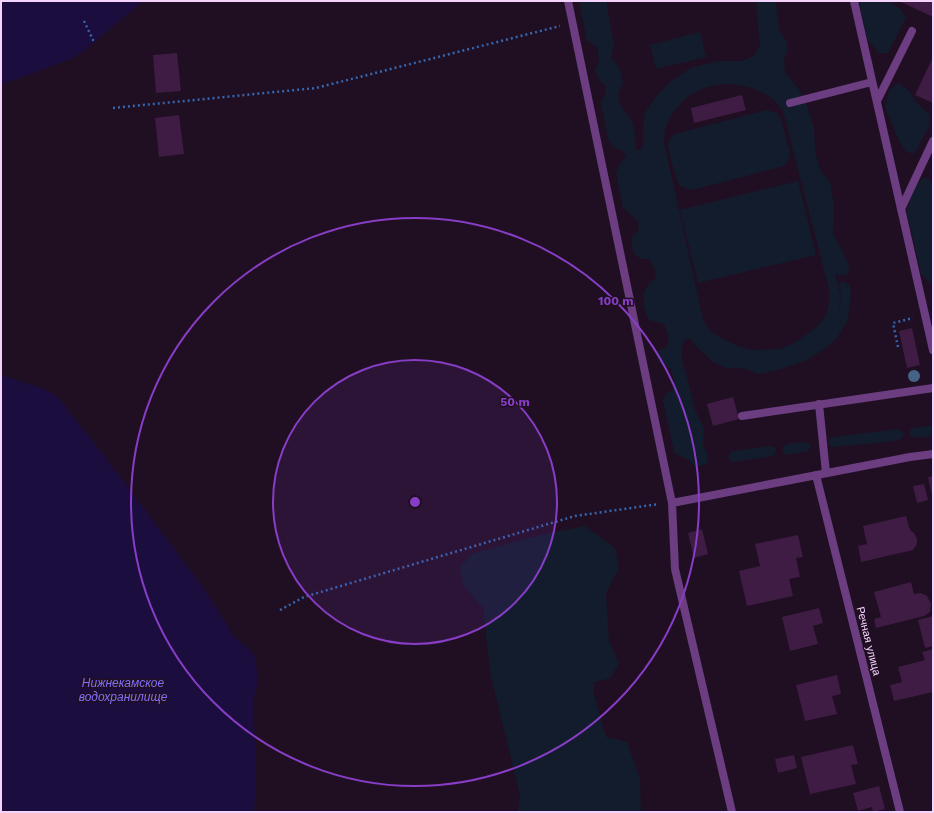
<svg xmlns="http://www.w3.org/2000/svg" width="934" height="813" font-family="'Work Sans',sans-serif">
<rect width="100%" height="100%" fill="#200f23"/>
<path fill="#131c2d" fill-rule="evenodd" d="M 579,1 L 606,1 L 614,44 L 611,58 L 620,69 L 623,83 L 618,93 L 620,105 L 632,121 L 635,134 L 636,149 L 640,151 L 643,145 L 643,128 L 645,113 L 654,99 L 669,83 L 690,68 L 718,61 L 742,61 L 754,56 L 760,46 L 756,1 L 775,1 L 780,31 L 787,43 L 787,52 L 784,60 L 785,72 L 800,91 L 808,108 L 814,128 L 815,151 L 820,170 L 830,183 L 834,205 L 833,234 L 842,250 L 850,269 L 846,275 L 840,275 L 835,273 L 841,299 L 838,312 C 843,304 841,293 839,284 L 841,282 L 845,282 L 850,286 L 851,294 L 848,319 L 837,338 L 823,350 L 807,360 L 781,369 L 759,374 L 743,368 L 727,368 L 713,362 L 697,347 L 690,339 L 686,339 L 683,343 L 681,354 L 695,410 L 704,428 L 703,442 L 707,453 L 707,463 C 693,471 695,463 685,458 C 681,456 678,455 674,452 L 663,399 L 667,393 L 673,389 L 674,380 L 671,369 C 660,364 657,363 656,351 L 666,348 L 669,338 L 664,324 L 649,320 C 644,309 640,295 648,285 C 650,282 653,280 656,278 L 654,267 L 649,259 L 641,259 L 634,254 L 631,238 L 638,231 L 639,223 L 633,216 L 623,208 L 616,173 L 619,165 L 626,156 L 624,151 L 614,148 L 608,139 L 601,102 L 605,95 L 606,86 L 599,80 L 595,71 L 599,60 L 598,48 L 587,40 ZM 730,84 C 746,86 762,89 775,101 C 778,104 781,108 783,111 L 829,289 L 829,303 L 826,315 L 817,327 L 794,343 L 780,349 L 750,350 L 735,345 L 723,339 L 711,332 L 703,320 L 664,142 C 664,138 664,134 665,130 C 670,112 685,96 702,89 C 711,85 720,84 730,84 Z
M 859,1 L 889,1 L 901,10 L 906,17 L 888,53 L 879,53 L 867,39 Z
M 700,32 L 706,57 L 656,69 L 650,45 Z
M 899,83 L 910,92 L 917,103 L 930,115 L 929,126 L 914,154 L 907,152 L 900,143 L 885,106 L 890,89 Z
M 767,110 L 777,113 L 780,117 L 790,152 C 790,158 788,161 784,166 L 692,190 C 688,189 684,188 680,185 C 675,179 670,155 668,147 C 668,140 670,138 675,134 Z
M 926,177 L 933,186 L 933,285 L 921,274 L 907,212 L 910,198 L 919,181 Z
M 798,181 L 816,255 L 698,283 L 680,210 Z
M 933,425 L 933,436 L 914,438 L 910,435 L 910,430 L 914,428 Z
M 897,429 L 903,432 L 903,437 L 897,441 L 832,447 L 828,444 L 829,439 L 833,437 Z
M 805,442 L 810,444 L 810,447 L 807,451 L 787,455 L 783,452 L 783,447 L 788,444 Z
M 770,446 L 775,448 L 776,452 L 773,456 L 733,462 L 729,459 L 729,454 L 733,451 Z
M 585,526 L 615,548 L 619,568 L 606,593 L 609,641 L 619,664 L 610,678 L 594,682 L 594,695 L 606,737 L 627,742 L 640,779 L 641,812 L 518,812 L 520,795 L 491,676 L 483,608 L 463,585 L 460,568 L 471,554 L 540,535 Z"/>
<path fill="#1c0d3f" d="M 1,1 L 143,1 L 85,50 L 71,59 L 1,85 Z
M 1,375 L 44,389 L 53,394 L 62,402 L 124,482 L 207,593 L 233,635 L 254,654 L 258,679 L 253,703 L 255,744 L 255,799 L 254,812 L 1,812 Z"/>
<path fill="#3e1c43" d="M 899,1 L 933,1 L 933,17 Z
M 177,53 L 181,91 L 156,93 L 153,55 Z
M 933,57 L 933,103 L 915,95 Z
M 742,95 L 746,110 L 694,123 L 691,108 Z
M 179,115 L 184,154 L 159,157 L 155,118 Z
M 912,328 L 920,365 L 907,368 L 899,331 Z
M 733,397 L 739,419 L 713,426 L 707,404 Z
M 933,476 L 933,496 L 932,496 L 928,477 Z
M 924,484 L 928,500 L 917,503 L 913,486 Z
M 906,516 L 910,530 L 914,533 L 917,539 L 917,544 L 913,550 L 861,562 L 858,546 L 867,544 L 863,526 Z
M 702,529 L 708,554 L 694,558 L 688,533 Z
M 798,535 L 803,557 L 796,558 L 800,577 L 789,579 L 793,596 L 747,606 L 739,571 L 760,566 L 755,544 Z
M 911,582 L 914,594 L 921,593 L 927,596 L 931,604 L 930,612 L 924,616 L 876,628 L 874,619 L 881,617 L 874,592 Z
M 819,608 L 823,623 L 813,626 L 818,644 L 790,651 L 782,617 Z
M 933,616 L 933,646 L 925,648 L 918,620 Z
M 933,649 L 933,692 L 894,701 L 890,685 L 902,682 L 898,667 L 925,660 L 922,652 Z
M 837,675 L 841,694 L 832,696 L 837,714 L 805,721 L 796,685 Z
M 853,745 L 858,764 L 851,765 L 856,784 L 810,794 L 801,757 Z
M 794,755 L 797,768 L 778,773 L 775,759 Z
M 879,786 L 885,809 L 873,812 L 872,807 L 858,811 L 853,793 Z"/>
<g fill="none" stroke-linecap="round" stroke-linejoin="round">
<path stroke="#3566af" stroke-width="2.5" stroke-dasharray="2 3" stroke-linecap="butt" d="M 84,21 L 94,42
M 113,108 L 316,88 L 560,26
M 898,347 L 893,323 L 913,318
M 280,610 L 304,597 L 575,516 L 659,504"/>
<path stroke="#6c3d80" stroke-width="8" d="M 854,1 L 933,350
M 877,101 L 912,31
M 790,103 L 872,82
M 901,209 L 933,141
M 819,404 L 826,473
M 742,416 L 933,388"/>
<path stroke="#6c3d80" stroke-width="8" d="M 568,1 L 672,503 L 675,569 L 732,812
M 816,475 L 900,812
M 672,503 L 910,457 L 933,454"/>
</g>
<circle fill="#456387" cx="914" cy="376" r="6"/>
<circle cx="415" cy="502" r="142" fill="#873dc5" fill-opacity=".12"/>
<g fill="none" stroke="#873dc5" stroke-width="2">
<circle cx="415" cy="502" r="142"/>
<circle cx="415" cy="502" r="284"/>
</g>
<g text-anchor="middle" stroke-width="3" stroke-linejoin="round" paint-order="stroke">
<g font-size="11" fill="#f4d4fd" stroke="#200f23">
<text transform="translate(869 641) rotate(76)" y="4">Речная улица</text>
</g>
<g font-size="12" font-style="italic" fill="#8170f7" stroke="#200f23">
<text x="123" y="687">Нижнекамское<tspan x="123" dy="14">водохранилище</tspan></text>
</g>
</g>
<circle cx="415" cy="502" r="6" fill="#873dc5" stroke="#200f23" stroke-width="2"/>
<g font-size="12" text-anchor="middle" font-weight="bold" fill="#873dc5" stroke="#200f23" stroke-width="3" stroke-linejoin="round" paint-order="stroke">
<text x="616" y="305">100 m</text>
<text x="515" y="406">50 m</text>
</g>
<rect width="934" height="813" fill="none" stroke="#f4d4fd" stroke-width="4"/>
</svg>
